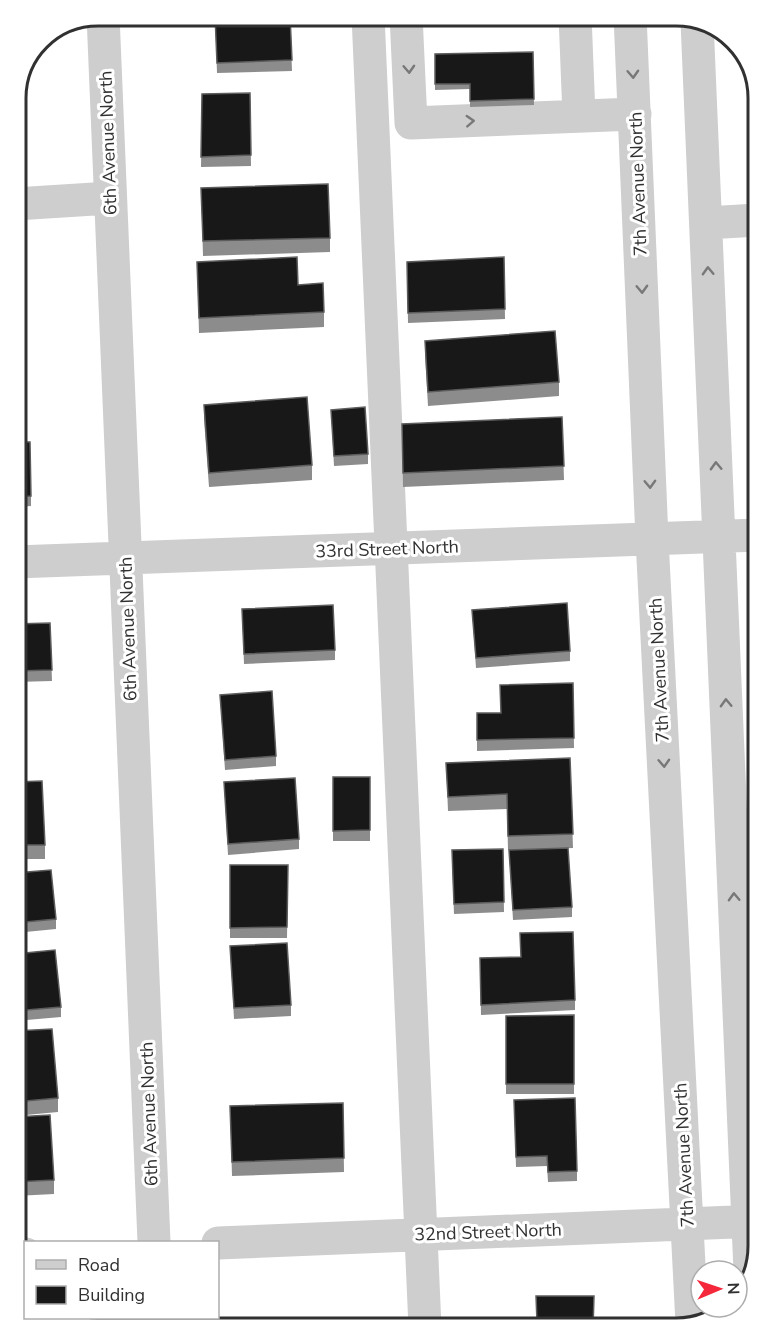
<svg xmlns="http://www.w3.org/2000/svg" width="773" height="1343" font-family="'Nunito Sans',sans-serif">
<rect width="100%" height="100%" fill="#fff"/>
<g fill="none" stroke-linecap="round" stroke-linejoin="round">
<path stroke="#cecece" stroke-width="33" d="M 103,15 L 154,1242
M 368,15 L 425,1328
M 406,15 L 411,123 L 635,114
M 575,15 L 579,116
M 630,15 L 652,539 L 692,1324
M 697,21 L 750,1271
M 15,204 L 110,198
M 706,223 L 758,220
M 15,562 L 758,535
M 218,1243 L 758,1221
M 17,1255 L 26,1254
M 157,1318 L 158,1328"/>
</g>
<path fill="#8c8c8c" d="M 215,15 L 290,15 L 292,71 L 217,73 Z
M 533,52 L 534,105 L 470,107 L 470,89 L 435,90 L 435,54 Z
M 250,93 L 251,166 L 201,167 L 202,94 Z
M 201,188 L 330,238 L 330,252 L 203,256 Z
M 504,257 L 505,319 L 408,323 L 407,262 Z
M 197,262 L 298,285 L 324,312 L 324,327 L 199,333 Z
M 425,341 L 559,382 L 559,396 L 428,406 L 425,355 Z
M 24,352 L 24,428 L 15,428 L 15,353 Z
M 204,405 L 312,465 L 312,480 L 209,487 L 204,419 Z
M 331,410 L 368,454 L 368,464 L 334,466 Z
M 562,417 L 564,480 L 403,487 L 402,424 Z
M 15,442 L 31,496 L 31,506 L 15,507 Z
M 242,609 L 335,650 L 335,660 L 244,664 Z
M 472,610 L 570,651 L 570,661 L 476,668 Z
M 50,623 L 52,681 L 15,682 L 15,624 Z
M 573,683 L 574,748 L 477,751 L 477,713 L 501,713 Z
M 220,695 L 276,756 L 276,766 L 225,770 Z
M 570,758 L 573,848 L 508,850 L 507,809 L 448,811 L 446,763 Z
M 333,777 L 370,777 L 370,841 L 333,841 Z
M 15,782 L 45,845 L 45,859 L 15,859 Z
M 224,782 L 299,839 L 299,849 L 228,855 Z
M 503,849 L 504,912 L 454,914 L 452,860 Z
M 509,850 L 572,907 L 572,917 L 513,920 Z
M 230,865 L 288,865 L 287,938 L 230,938 Z
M 15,873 L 56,919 L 56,929 L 15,933 Z
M 230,946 L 291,1005 L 291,1016 L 234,1019 Z
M 15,954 L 61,1007 L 61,1017 L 15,1021 Z
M 480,958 L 575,1000 L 575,1010 L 481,1015 Z
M 574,1015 L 574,1094 L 506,1094 L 506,1016 Z
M 15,1031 L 58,1098 L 58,1112 L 15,1116 Z
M 514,1100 L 577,1171 L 577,1181 L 548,1182 L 547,1166 L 516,1167 Z
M 343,1103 L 344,1172 L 232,1176 L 230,1106 Z
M 15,1117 L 54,1180 L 54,1194 L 15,1196 Z"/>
<path fill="#181818" stroke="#5d5d5d" stroke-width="1.5" d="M 215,15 L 290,15 L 292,60 L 217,63 Z
M 533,52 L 534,99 L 470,101 L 470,84 L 435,84 L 435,54 Z
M 250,93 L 251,155 L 201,157 L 202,94 Z
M 328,184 L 330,238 L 203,241 L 201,188 Z
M 297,257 L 298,285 L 323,283 L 324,312 L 199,318 L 197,262 Z
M 504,257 L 505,309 L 408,313 L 407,262 Z
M 555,331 L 559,382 L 428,392 L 425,341 Z
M 24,352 L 24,418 L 15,418 L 15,353 Z
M 307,397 L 312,465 L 209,473 L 204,405 Z
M 365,407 L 368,454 L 334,456 L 331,410 Z
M 562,417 L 564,466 L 403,473 L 402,424 Z
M 15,442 L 30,442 L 31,496 L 15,497 Z
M 567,603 L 570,651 L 476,658 L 472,610 Z
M 333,605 L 335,650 L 244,654 L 242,609 Z
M 50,623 L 52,670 L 15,671 L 15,624 Z
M 573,683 L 574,738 L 477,740 L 477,713 L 501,713 L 500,685 Z
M 272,691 L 276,756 L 225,760 L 220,695 Z
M 570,758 L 573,834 L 508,836 L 507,794 L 448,797 L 446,763 Z
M 333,777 L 370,777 L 370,830 L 333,831 Z
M 295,778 L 299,839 L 228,844 L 224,782 Z
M 42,781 L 45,845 L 15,845 L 15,782 Z
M 568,848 L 572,907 L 513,910 L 509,850 Z
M 503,849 L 504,902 L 454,904 L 452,850 Z
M 230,865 L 288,865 L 287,927 L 230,928 Z
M 51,870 L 56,919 L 15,923 L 15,873 Z
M 573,932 L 575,1000 L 481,1005 L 480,958 L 521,957 L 520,933 Z
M 287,943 L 291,1005 L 234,1008 L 230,946 Z
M 55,950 L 61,1007 L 15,1011 L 15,954 Z
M 574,1015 L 574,1084 L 506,1084 L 506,1016 Z
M 52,1029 L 58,1098 L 15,1102 L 15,1031 Z
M 575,1098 L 577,1171 L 548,1172 L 547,1156 L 516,1157 L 514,1100 Z
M 343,1103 L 344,1158 L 232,1162 L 230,1106 Z
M 50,1115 L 54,1180 L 15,1182 L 15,1117 Z
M 536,1296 L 594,1296 L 593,1328 L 451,1328 L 451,1322 L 537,1322 Z"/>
<defs><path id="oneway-chevron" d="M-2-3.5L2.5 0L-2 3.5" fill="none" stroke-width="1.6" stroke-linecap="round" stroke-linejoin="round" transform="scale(1.5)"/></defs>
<g stroke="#787878">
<use href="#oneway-chevron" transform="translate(409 69) rotate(87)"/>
<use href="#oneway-chevron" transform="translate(633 74) rotate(87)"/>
<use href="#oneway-chevron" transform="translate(470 121) rotate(-3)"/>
<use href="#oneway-chevron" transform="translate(708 271) rotate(-92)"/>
<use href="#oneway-chevron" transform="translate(642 289) rotate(88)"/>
<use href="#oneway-chevron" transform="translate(716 466) rotate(-92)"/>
<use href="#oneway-chevron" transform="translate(650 484) rotate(88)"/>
<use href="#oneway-chevron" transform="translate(726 703) rotate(-92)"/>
<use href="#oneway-chevron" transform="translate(664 763) rotate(87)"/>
<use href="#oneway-chevron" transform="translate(734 897) rotate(-92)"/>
</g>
<g text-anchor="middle" stroke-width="6" stroke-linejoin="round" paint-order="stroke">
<g font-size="18" fill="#313131" stroke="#fff">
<text transform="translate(108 143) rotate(-92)" y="6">6th Avenue North</text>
<text transform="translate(638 184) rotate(-92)" y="6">7th Avenue North</text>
<text transform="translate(387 549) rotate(-2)" y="6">33rd Street North</text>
<text transform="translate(128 629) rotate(-92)" y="6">6th Avenue North</text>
<text transform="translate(659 670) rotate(-93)" y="6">7th Avenue North</text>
<text transform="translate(149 1114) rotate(-92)" y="6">6th Avenue North</text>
<text transform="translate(684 1155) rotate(-93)" y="6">7th Avenue North</text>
<text transform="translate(488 1232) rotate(-2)" y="6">32nd Street North</text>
</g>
</g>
<path d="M0 0H773V1343H0ZM98 26H676A72 72 0 0 1 748 98V1246A72 72 0 0 1 676 1318H98A72 72 0 0 1 26 1246V98A72 72 0 0 1 98 26Z" fill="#fff" fill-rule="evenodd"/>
<path fill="none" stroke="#313131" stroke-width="3" d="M98 26H676A72 72 0 0 1 748 98V1246A72 72 0 0 1 676 1318H98A72 72 0 0 1 26 1246V98A72 72 0 0 1 98 26Z"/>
<rect x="24" y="1241" width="195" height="78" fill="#ffffff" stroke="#adadad" stroke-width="1.5"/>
<rect x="36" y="1260" width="30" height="9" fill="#cecece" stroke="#adadad" stroke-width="1.5"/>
<text x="78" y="1271" font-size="18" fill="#313131">Road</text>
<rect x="36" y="1286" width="30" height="18" fill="#181818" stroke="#adadad" stroke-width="1.5"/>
<text x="78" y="1301" font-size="18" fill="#313131">Building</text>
<g transform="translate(719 1289) rotate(88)"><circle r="28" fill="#ffffff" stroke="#adadad" stroke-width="1.5"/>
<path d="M0-4.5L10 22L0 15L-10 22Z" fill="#f5273b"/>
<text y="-9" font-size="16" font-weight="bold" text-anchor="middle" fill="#313131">N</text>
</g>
</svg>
